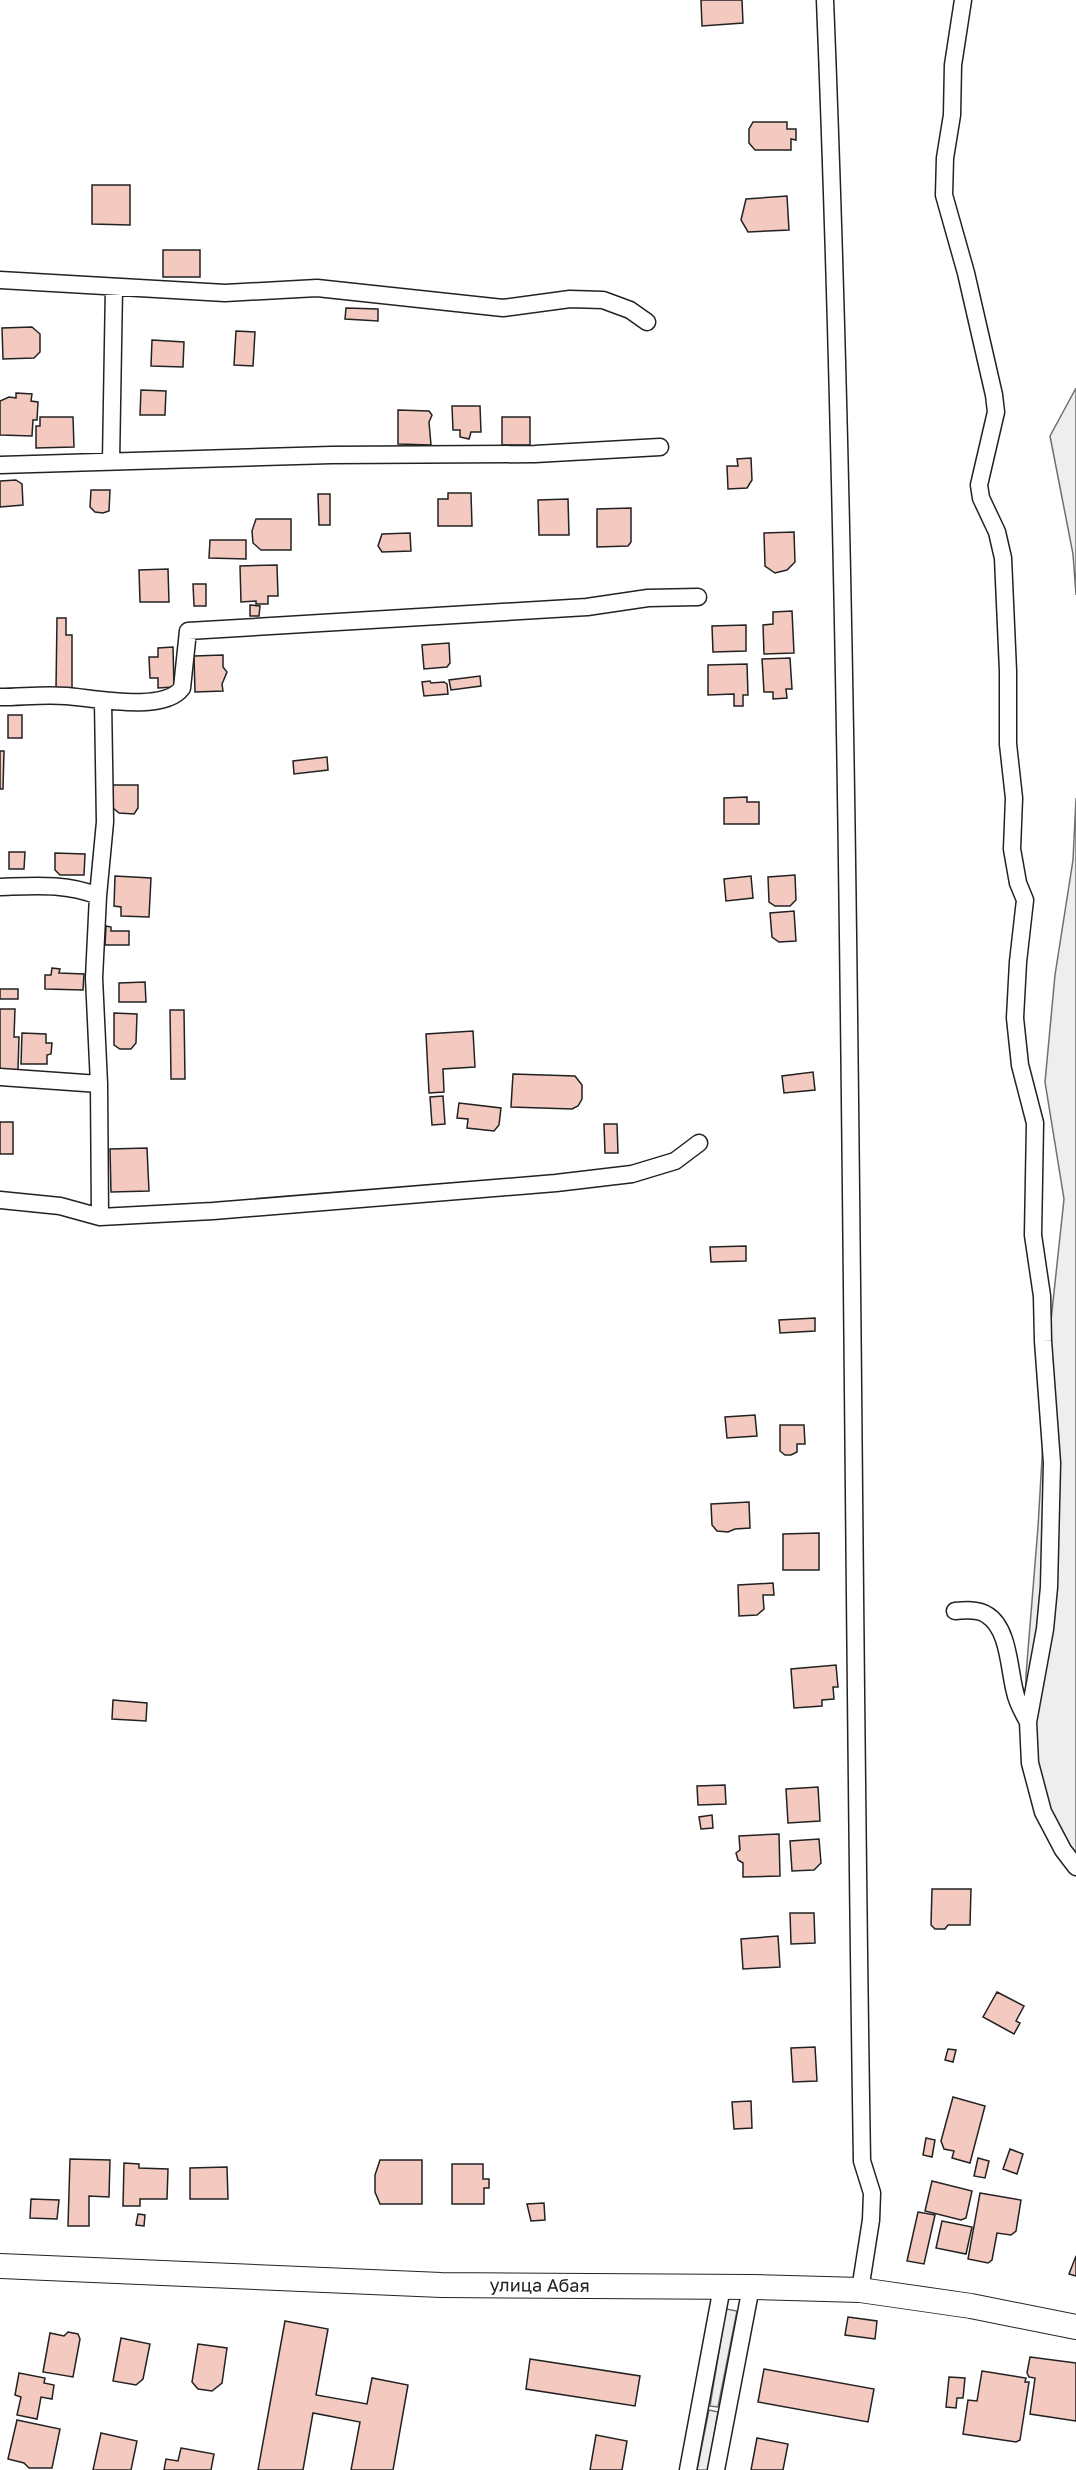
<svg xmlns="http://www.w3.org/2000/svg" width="1076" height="2470" font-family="'Golos Text',sans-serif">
<rect width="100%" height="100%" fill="#fff"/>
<path fill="#eee" stroke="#6f6f6f" stroke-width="1.5" d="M 1076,388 L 1076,595 L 1073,554 L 1050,436 Z
M 1076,798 L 1076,1861 L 1054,1826 L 1026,1747 L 1026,1675 L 1038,1527 L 1049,1339 L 1064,1199 L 1045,1082 L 1055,975 L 1073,860 Z
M 726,2309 L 737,2311 L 718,2407 L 710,2406 Z
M 709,2410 L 718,2412 L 708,2470 L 697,2470 Z"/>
<path fill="#f3c9c0" stroke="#222" stroke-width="1.5" d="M 701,0 L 742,0 L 743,23 L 702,26 Z
M 753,122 L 787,122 L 787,129 L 796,129 L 796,140 L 791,139 L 791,150 L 755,150 L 749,143 L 749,129 Z
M 92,185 L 130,185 L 130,225 L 92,224 Z
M 787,196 L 789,230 L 748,232 L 741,220 L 746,199 Z
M 163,250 L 200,250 L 200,277 L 163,277 Z
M 346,308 L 378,309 L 378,321 L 345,319 Z
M 32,327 L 40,334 L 40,352 L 34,358 L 3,359 L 2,328 Z
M 236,331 L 255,332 L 253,366 L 234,365 Z
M 152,340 L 184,342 L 183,367 L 151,366 Z
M 141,390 L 166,391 L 165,415 L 140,415 Z
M 16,393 L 32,394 L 31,401 L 38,402 L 37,420 L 33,420 L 32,436 L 0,435 L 0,401 L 9,397 L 16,398 Z
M 452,406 L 480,406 L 481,432 L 471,432 L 469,439 L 460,437 L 460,430 L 453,430 Z
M 398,410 L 429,411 L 432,415 L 429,422 L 431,445 L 398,444 Z
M 40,417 L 73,417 L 74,447 L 36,448 L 36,426 L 40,426 Z
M 502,417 L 530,417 L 530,445 L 502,445 Z
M 751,458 L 752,480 L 747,488 L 728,489 L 727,466 L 738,466 L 737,459 Z
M 16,480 L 22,484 L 23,505 L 0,507 L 0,481 Z
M 91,490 L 110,490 L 109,511 L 103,513 L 95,512 L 90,507 Z
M 448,493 L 471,493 L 472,526 L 438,526 L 438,499 L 448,499 Z
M 318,494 L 330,494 L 330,525 L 319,525 Z
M 568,499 L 569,535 L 539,535 L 538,500 Z
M 631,508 L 631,542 L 628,546 L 597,547 L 597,509 Z
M 256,519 L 291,519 L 291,550 L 261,550 L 253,543 L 252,531 Z
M 794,532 L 795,562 L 787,570 L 775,573 L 765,566 L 764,533 Z
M 410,533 L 411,551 L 382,552 L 378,546 L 382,534 Z
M 210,540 L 246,540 L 246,559 L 209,558 Z
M 277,565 L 278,596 L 268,596 L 268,604 L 256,604 L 256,601 L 241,602 L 240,566 Z
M 168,569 L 169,602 L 140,602 L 139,570 Z
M 193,584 L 206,584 L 206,606 L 194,606 Z
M 250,605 L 260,606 L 259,616 L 250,616 Z
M 792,611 L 794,653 L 764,654 L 763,625 L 773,624 L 773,612 Z
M 57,618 L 66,618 L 66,635 L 72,635 L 72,689 L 56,689 Z
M 746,625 L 746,651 L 713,652 L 712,626 Z
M 449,643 L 450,663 L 447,667 L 424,669 L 422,645 Z
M 173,647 L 174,687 L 158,688 L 158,678 L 150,678 L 149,657 L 158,657 L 158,648 Z
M 223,655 L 223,667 L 227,672 L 222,684 L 223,691 L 195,692 L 194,656 Z
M 790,658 L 792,689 L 786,689 L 787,698 L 773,699 L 773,692 L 764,692 L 762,659 Z
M 747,664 L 748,695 L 743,695 L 743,706 L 734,706 L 734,694 L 708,695 L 708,665 Z
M 480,676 L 481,686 L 451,690 L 449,680 Z
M 430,681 L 431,683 L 444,682 L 447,684 L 448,694 L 424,696 L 422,682 Z
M 8,715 L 22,715 L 22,738 L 8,738 Z
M 0,751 L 4,751 L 3,789 L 0,789 Z
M 327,757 L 328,770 L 294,774 L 293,761 Z
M 113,785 L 138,785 L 138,808 L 134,814 L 119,813 L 113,808 Z
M 747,797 L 747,802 L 759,802 L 759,824 L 724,824 L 724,798 Z
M 9,852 L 25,852 L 24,869 L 9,869 Z
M 55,853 L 85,854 L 84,875 L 60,875 L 55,870 Z
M 795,875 L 796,900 L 790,906 L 775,906 L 769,902 L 768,877 Z
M 115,876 L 151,878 L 149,917 L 121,916 L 121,907 L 114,906 Z
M 751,876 L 753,898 L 726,901 L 724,879 Z
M 794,911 L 796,941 L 779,942 L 772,937 L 770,913 Z
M 106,926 L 111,927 L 111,931 L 129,931 L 129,945 L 105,945 Z
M 52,968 L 60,969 L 59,973 L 84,974 L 83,990 L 45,989 L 45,975 L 51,975 Z
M 145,982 L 146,1002 L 119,1002 L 119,983 Z
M 0,989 L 18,989 L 18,999 L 0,999 Z
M 0,1009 L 15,1009 L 14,1037 L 19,1037 L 18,1069 L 15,1073 L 0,1073 Z
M 170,1010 L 184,1010 L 185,1079 L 171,1079 Z
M 114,1013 L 137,1014 L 136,1043 L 131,1049 L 120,1049 L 114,1045 Z
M 473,1031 L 475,1067 L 443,1069 L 444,1092 L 429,1093 L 426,1034 Z
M 22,1033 L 46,1034 L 46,1043 L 52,1043 L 51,1054 L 47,1055 L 47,1064 L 21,1064 Z
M 813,1072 L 815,1090 L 784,1093 L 782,1076 Z
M 513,1074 L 575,1076 L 582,1085 L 582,1099 L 578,1106 L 572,1109 L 511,1107 Z
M 443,1096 L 445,1124 L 432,1125 L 430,1097 Z
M 459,1103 L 501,1108 L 499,1125 L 494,1131 L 467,1128 L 468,1119 L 457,1118 Z
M 0,1122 L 13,1122 L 13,1154 L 0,1154 Z
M 604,1124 L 617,1124 L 618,1153 L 605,1153 Z
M 147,1148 L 149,1191 L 111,1192 L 110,1149 Z
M 746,1246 L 746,1261 L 711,1262 L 710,1247 Z
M 815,1318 L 815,1331 L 780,1333 L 779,1320 Z
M 755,1415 L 757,1436 L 727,1438 L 725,1417 Z
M 780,1425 L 804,1425 L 805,1444 L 797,1444 L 797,1452 L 791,1455 L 785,1455 L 780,1451 Z
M 749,1502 L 750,1528 L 735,1529 L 728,1532 L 717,1531 L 712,1525 L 711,1504 Z
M 819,1533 L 819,1570 L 783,1570 L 783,1534 Z
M 773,1583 L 774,1595 L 763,1595 L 764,1609 L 757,1615 L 739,1616 L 738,1585 Z
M 836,1665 L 838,1687 L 833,1687 L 834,1699 L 822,1700 L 822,1706 L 794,1708 L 791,1669 Z
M 113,1700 L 147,1703 L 146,1721 L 112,1719 Z
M 725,1785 L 726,1804 L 698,1805 L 697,1786 Z
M 818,1787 L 820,1821 L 788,1823 L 786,1789 Z
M 712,1815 L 713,1828 L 701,1829 L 699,1817 Z
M 779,1834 L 780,1876 L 743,1877 L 743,1863 L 738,1860 L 736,1853 L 740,1850 L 739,1836 Z
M 819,1839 L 821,1863 L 814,1870 L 792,1871 L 790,1841 Z
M 932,1889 L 971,1889 L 970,1925 L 948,1925 L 945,1929 L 935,1929 L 931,1925 Z
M 790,1913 L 814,1913 L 815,1943 L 791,1944 Z
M 778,1936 L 780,1967 L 743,1969 L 741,1939 Z
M 997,1992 L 1024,2006 L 1016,2021 L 1020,2023 L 1014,2034 L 983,2017 Z
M 815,2047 L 817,2081 L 793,2082 L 791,2048 Z
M 948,2049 L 956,2050 L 953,2062 L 945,2060 Z
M 953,2097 L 985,2106 L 970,2163 L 952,2158 L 954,2151 L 944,2149 L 941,2141 Z
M 751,2101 L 752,2128 L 734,2129 L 732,2102 Z
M 926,2138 L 935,2140 L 932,2157 L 923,2155 Z
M 1010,2149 L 1023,2154 L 1017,2174 L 1003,2169 Z
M 978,2158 L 989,2161 L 985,2178 L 974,2176 Z
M 70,2159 L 110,2160 L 109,2197 L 89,2196 L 89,2226 L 68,2226 Z
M 380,2160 L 422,2160 L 422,2204 L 380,2204 L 375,2192 L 375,2175 Z
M 124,2163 L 139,2164 L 139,2168 L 168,2169 L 167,2199 L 140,2199 L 140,2206 L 123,2206 Z
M 452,2164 L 483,2164 L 483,2179 L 489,2179 L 489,2188 L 484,2188 L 484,2204 L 452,2204 Z
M 227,2167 L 228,2199 L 190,2199 L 190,2168 Z
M 932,2181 L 972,2191 L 966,2218 L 961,2220 L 925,2211 Z
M 980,2193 L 1021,2200 L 1016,2231 L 1011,2235 L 997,2233 L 992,2260 L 988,2263 L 968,2259 Z
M 31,2199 L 59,2200 L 57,2219 L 30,2218 Z
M 544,2203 L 545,2220 L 531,2221 L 527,2204 Z
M 918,2212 L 935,2215 L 924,2264 L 907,2261 Z
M 138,2214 L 145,2215 L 144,2226 L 136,2225 Z
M 942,2221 L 972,2227 L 966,2254 L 936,2248 Z
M 1076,2256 L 1076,2276 L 1069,2274 Z
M 848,2317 L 877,2321 L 875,2339 L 845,2335 Z
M 285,2321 L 328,2329 L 316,2395 L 367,2404 L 372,2378 L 408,2385 L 393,2470 L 351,2470 L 360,2422 L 313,2413 L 303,2470 L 258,2470 Z
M 68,2332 L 78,2334 L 80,2339 L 73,2377 L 43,2372 L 50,2333 L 64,2336 Z
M 121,2338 L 150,2344 L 143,2379 L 136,2385 L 113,2381 Z
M 198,2344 L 227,2348 L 222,2383 L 212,2391 L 198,2389 L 192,2382 Z
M 1030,2357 L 1076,2363 L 1076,2421 L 1030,2414 L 1035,2378 L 1029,2377 L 1027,2373 Z
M 530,2359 L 640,2376 L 635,2406 L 526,2389 Z
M 764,2369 L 874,2389 L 868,2422 L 758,2402 Z
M 982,2371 L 1026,2378 L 1025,2382 L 1029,2382 L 1020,2440 L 1016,2442 L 963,2434 L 968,2400 L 977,2401 Z
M 19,2373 L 45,2378 L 44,2383 L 54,2385 L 52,2399 L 41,2397 L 37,2419 L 17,2415 L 21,2397 L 15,2395 Z
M 949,2377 L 965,2378 L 963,2398 L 957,2398 L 956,2408 L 946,2407 Z
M 17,2420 L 60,2429 L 52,2468 L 29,2468 L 24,2463 L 8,2459 Z
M 101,2433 L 137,2441 L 131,2470 L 93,2470 Z
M 596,2435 L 627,2441 L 622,2470 L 590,2470 Z
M 757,2438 L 788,2444 L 783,2470 L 751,2470 Z
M 181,2448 L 214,2454 L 211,2470 L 164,2470 L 166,2459 L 178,2461 Z"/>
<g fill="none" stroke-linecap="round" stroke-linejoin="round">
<g stroke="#222" stroke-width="19">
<path id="street" d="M 825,0 C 854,720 850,1441 862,2161 L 872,2193 L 871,2220 L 860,2290
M 963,0 L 953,65 L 952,115 L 945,158 L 944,195 L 966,273 L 994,395 L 996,412 L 979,485 L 981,498 L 997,532 L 1003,558 L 1008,671 L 1008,744 L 1014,798 L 1012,849 L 1018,883 L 1025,900 L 1018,962 L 1015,1018 L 1020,1065 L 1035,1123 L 1033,1235 L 1042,1296 L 1043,1341 L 1052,1463 L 1049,1587 L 1045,1629 L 1028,1722 L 1030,1763 L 1043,1812 L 1063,1850 L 1076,1867
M 0,280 L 225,293 L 317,288 L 503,308 L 570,299 L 603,300 L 630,310 L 647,322
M 111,461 L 114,287
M 0,465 L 331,455 L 535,454 L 660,447
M 0,697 C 22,697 44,694 66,696 C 94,698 164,713 182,688 L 188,631 L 587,607 L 648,598 L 698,597
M 0,887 C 34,886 66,883 98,896
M 0,1077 L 99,1084
M 0,1200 L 60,1206 L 100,1217 L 213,1211 L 556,1183 L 632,1174 L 675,1161 L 699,1143
M 100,1217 L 99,1084 L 94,978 L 98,896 L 105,822 L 103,701
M 955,1611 C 965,1610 979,1609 987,1615 C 1009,1628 1009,1670 1015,1692 C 1017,1703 1023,1712 1028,1722
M 688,2470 L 722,2287
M 716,2470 L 751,2287"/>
</g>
<g stroke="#222" stroke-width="26">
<g id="secondary">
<path id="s1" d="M 0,2266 L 441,2285 L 751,2287 L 860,2290 L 971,2306 L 1076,2327"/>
</g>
</g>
<use href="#street" stroke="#fff" stroke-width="16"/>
<use href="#secondary" stroke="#fff" stroke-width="24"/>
</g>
<g text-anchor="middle" stroke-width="4.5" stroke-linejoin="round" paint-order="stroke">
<g font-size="18" fill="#222" stroke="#fff">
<text dy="6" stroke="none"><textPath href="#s1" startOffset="540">улица Абая</textPath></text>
</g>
</g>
</svg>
